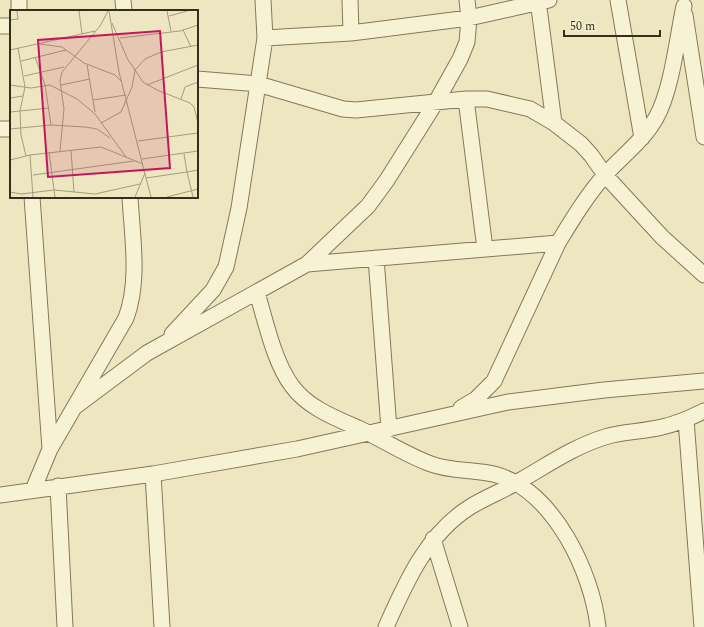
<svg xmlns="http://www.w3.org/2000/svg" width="704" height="627" font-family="Spectral,serif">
<rect width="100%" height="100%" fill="#ede6c1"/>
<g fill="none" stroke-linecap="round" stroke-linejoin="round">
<g stroke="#877759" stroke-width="17">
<path id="minor" d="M 19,0 L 19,11
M 123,0 L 124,11
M 350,0 L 351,33
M 538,0 L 554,123
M 618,0 L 642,138
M 685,15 L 704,137
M 0,26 L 11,26
M 265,38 L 351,33 L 469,18 L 549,0
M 197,79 L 258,84 L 343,109 L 356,110 L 466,99 L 487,99 L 530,109 L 554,123 L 581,144 L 591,155 L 605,175 L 662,237 L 704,275
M 466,99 L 485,249
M 0,129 L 11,129
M 32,197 L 50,449
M 376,258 L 389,429
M 307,264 L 558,243
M 257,293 C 266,322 274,362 292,386 C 307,407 335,418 358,428 C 382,439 406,455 431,464 C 452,472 476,469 497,475 C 554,492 592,572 598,627
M 172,334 L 213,290 L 226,267 L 239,208 L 265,38 L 263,0
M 76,406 L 147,353 L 307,264 L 368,206 L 387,180 L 436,102 L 460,59 L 467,42 L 469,18 L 467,0
M 461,408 L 476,399 L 494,381 L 558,243 C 572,220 587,195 605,175 C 622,156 643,141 656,118 C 672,90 677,38 684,6
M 686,420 L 702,627
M 153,474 L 162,627
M 58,486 L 65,627
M 33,490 L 50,449 L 126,318 C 140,281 132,236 130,197
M 0,495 L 153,474 L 297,449 L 508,402 L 604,390 L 704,381
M 433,539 L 460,627
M 386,627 C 406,582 427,534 470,507 C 486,497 505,490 521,480 C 549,464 573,447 605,437 C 623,431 643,432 662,427 C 676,424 690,418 704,411"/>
</g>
<use href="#minor" stroke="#f8f2d4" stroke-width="15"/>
</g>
<g transform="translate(10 10)">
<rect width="188" height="188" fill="#ede6c1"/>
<path fill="none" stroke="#a49c7f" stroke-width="1" d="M 69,1 L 72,24M 99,1 L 109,62 L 136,168 L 177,162 L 183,187M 157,1 L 161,21M 159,6 L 177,1M 0,10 L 8,9 L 7,1M 102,13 L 117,48 L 133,72 L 147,80 L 180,93 L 184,97 L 188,113M 173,20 L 181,37M 110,28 L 170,21 L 188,15M 30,34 L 52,37 L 74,53 L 105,65 L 111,71M 8,38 L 15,77 L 10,101 L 11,125 L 16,146M 0,40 L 85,21M 25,47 L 35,75 L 41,115M 11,51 L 56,40M 77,55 L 85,102M 14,66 L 54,57M 0,75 L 21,78 L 40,75 L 67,89 L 85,104 L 116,147M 51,75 L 80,69M 137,75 L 188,55M 0,88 L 13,86M 171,89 L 175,77 L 188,72M 83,90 L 116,85M 0,102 L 39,98M 91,113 L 111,102 L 122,77 L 125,60 L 135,49 L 151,42 L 188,35M 0,119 L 41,115 L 75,117 L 87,119 L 100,128M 128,131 L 188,123M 61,140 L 64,182M 50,141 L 54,99 L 50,71 L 52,62 L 90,16 L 98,1M 39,142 L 45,187M 174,144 L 177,162 L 188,160M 20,145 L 23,187M 132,149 L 188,141M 0,150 L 20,145 L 91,137 L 133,154M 23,165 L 124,151M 136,168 L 141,187M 0,182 L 11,184 L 44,180 L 85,184 L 130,174M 125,187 L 135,163M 157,187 L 188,179"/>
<path fill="#c2185b" fill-opacity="0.15" stroke="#c2185b" stroke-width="2" d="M 150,21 L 160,158 L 38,167 L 28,30 Z"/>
<rect width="188" height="188" fill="none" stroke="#372d1d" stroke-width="2"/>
</g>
<path d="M564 30v6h96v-6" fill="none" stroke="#372d1d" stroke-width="2"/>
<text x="570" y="30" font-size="12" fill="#372d1d" stroke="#f5efd1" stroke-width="3" paint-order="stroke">50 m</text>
</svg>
